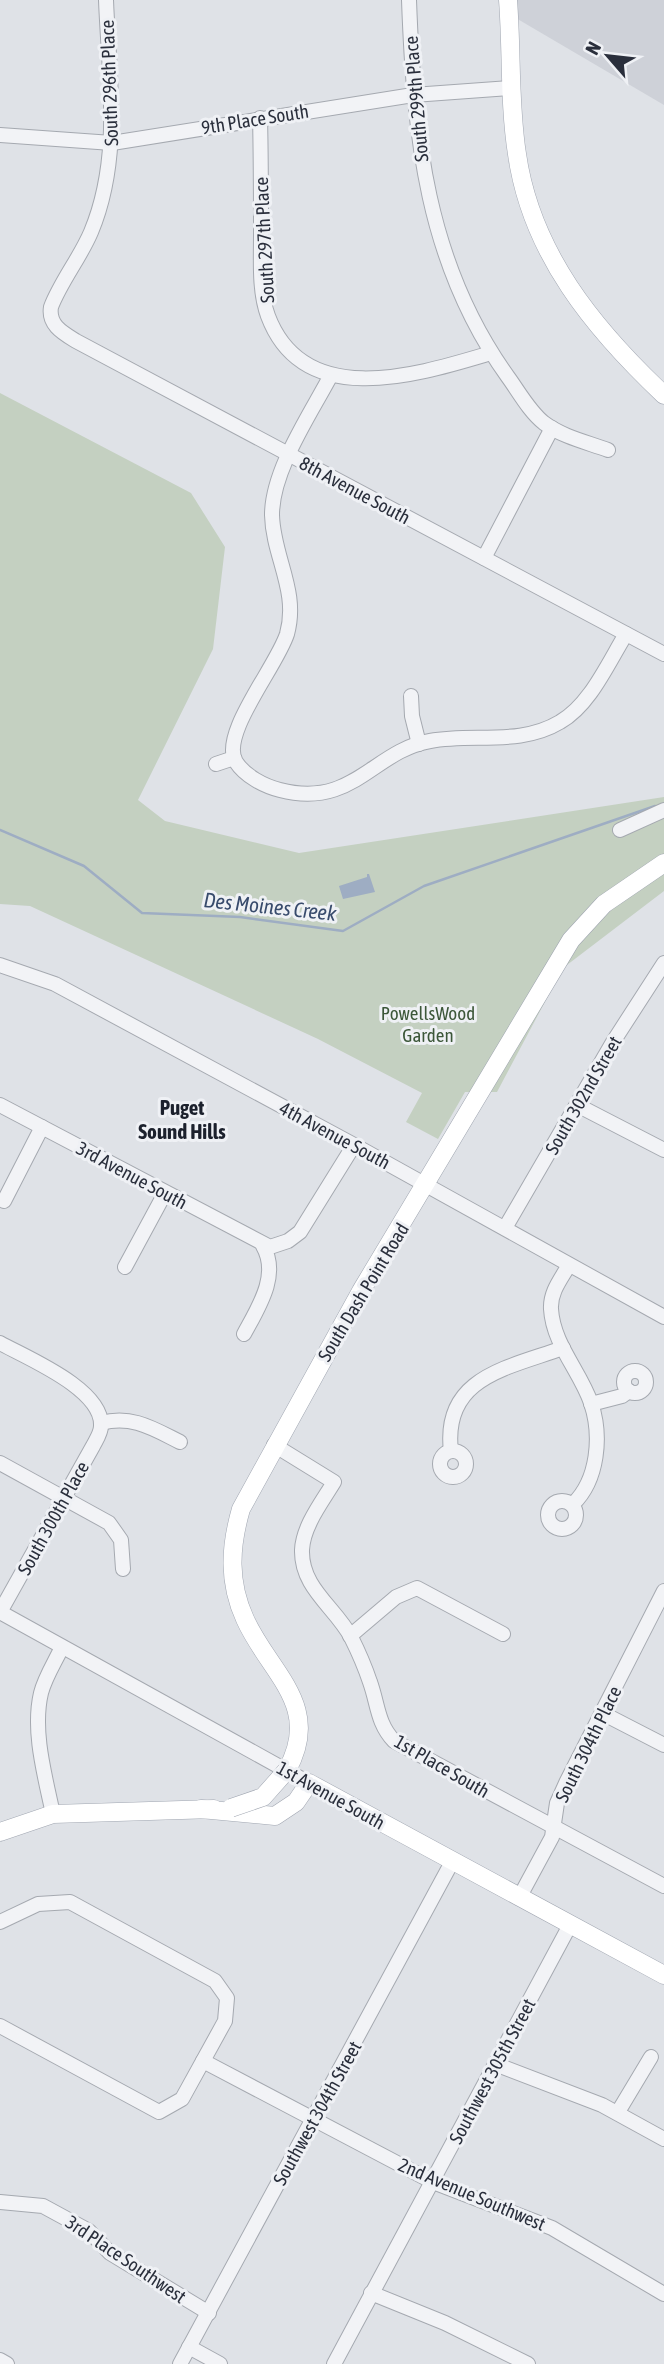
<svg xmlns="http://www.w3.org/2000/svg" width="664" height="2364" viewBox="0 0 664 2364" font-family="'Asap Condensed',sans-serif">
  <rect width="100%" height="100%" fill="#dfe2e7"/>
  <path fill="#ced1d8" d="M508 0H664V105L509 14Z"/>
  <path fill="#c4d0c1" d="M0 393 191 493 225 547 213 649 138 800 165 821 299 853 664 797V891L563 968 497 1092H465L438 1139 406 1122 422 1093 318 1039 30 906 0 904Z"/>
  <path fill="#9eadc3" d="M367 874H369L375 892 343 899 339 886 367 877Z"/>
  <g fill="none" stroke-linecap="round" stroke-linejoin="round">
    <path stroke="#9eadc3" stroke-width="2.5" d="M0 830 84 866 142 913 240 917 343 931 424 886 655 806"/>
    <g stroke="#a5a9b0" stroke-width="16">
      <g id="minor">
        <path d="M106 0C109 78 122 158 91 232 80 258 61 281 51 307 48 325 63 333 76 341L664 654"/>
        <path d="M409 0C414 135 426 263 508 377 519 392 529 411 544 423 563 437 586 442 608 450"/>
        <path d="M260 118C261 157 261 196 261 236 261 261 259 292 268 316 304 412 420 374 491 353"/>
        <path d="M0 135 112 143 413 95 510 88"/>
        <path d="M331 375C310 415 272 470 272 515 273 557 299 591 287 634 277 666 219 735 236 762 245 776 264 786 280 790 353 809 373 751 430 741 474 733 520 746 560 722 590 705 608 663 626 634"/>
        <path d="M484 558 552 428"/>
        <path d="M411 696 412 716 419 744"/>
        <path d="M216 764 234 758"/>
        <path d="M620 830 664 810"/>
        <path d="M0 965 55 984 354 1145 664 1317"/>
        <path d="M0 1105 270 1247 288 1241 300 1232 354 1145"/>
        <path d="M577 1105 664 1150"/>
        <path d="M4 1201 42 1127"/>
        <path d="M505 1228 613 1042 664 963"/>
        <path d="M569 1265C561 1279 550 1292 551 1309 553 1344 580 1371 591 1403 602 1436 598 1480 573 1504"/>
        <path d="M125 1267 165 1193"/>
        <path d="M244 1334C258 1308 280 1275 263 1246"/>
        <path d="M0 1343C27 1358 103 1389 101 1426 101 1433 96 1440 93 1446L0 1612"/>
        <circle cx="635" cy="1382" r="11"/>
        <path d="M591 1404 622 1396 629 1391"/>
        <path d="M101 1423C132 1415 152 1428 180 1442"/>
        <path d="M274 1445 334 1482C322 1502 303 1526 302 1550 301 1588 335 1607 351 1637 358 1651 365 1667 370 1682 378 1704 377 1723 394 1741L664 1886"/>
        <path d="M451 1451C442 1377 508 1368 563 1348"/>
        <circle cx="453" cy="1464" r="13"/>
        <path d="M0 1463 109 1523 121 1540 123 1569"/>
        <circle cx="562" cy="1515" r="14"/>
        <path d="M0 1612 309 1783"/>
        <path d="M350 1636 396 1597 417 1588 503 1634"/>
        <path d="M602 1713 664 1745"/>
        <path d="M53 1814C45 1776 32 1731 41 1693 45 1677 55 1662 62 1647"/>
        <path d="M519 1898 552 1837 557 1803 566 1783 664 1591"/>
        <path d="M0 1922 38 1904 70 1902 215 1981 227 1998 225 2021 182 2099 159 2112 0 2026"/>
        <path d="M203 2061 433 2182 552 2228 664 2294"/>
        <path d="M495 2064 602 2105 664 2139"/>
        <path d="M618 2112 651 2057"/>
        <path d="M0 2202 43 2206 89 2231 110 2253 209 2313"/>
        <path d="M371 2293 445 2323 528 2364"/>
        <path d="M189 2347 220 2364"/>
        <path d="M0 2360 7 2364"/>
        <path d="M180 2364 452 1862"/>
        <path d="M334 2364 570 1925"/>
      </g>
    </g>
    <g stroke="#a0a6b1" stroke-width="19">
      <g id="major">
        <path d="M508 0C512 52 509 103 517 154 531 253 594 329 664 395"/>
        <path d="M287 1770C323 1705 269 1673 245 1619 228 1582 230 1547 241 1509L361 1291 571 940 604 904 664 863"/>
        <path d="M201 1809 275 1816 296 1802 309 1783 664 1975"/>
        <path d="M0 1832 53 1814 214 1809"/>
      </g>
    </g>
    <use href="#minor" stroke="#f2f3f6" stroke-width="14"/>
    <use href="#major" stroke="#fff" stroke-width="18"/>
    <g stroke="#a0a6b1" stroke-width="19" stroke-linecap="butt">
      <path id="major-bridge" d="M231 1808 263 1797 287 1770"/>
    </g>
    <use href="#major-bridge" stroke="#fff" stroke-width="18"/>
  </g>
  <g text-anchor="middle" stroke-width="6" stroke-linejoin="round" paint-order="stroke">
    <g font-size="19" fill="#2a2f3c" stroke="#eff1f5">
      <text transform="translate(109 83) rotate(-92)" y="7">South 296th Place</text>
      <text transform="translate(416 99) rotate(-95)" y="7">South 299th Place</text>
      <text transform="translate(255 119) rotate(-9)" y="7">9th Place South</text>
      <text transform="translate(264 240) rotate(-93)" y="7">South 297th Place</text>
      <text transform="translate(355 490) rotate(28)" y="7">8th Avenue South</text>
      <text transform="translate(583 1095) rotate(-60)" y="7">South 302nd Street</text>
      <text transform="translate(335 1135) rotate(28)" y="7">4th Avenue South</text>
      <text transform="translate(132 1175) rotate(28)" y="7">3rd Avenue South</text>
      <text transform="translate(363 1292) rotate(-59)" y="7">South Dash Point Road</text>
      <text transform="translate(53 1518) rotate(-61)" y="7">South 300th Place</text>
      <text transform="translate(588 1744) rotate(-64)" y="7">South 304th Place</text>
      <text transform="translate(442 1766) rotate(30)" y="7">1st Place South</text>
      <text transform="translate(331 1795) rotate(29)" y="7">1st Avenue South</text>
      <text transform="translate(492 2071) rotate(-62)" y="7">Southwest 305th Street</text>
      <text transform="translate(317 2113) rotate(-61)" y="7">Southwest 304th Street</text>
      <text transform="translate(472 2194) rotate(23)" y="7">2nd Avenue Southwest</text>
      <text transform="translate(126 2259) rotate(34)" y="7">3rd Place Southwest</text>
    </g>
    <g font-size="19" fill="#3c5739" stroke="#eff1f5">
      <text x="428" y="1020">PowellsWood<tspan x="428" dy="22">Garden</tspan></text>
    </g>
    <g font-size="21" font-style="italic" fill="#384b6c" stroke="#eff1f5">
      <text transform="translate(270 907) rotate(6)" y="7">Des Moines Creek</text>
    </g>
    <g font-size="21" font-weight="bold" fill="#1c212d" stroke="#eff1f5">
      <text x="182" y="1115">Puget<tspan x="182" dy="24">Sound Hills</tspan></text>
    </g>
  </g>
  <g transform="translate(608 56) rotate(298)" stroke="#eff1f5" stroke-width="5" paint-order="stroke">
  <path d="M0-5L12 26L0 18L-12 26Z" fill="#2a2f3c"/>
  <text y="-10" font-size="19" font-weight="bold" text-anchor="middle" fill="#2a2f3c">N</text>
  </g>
</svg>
